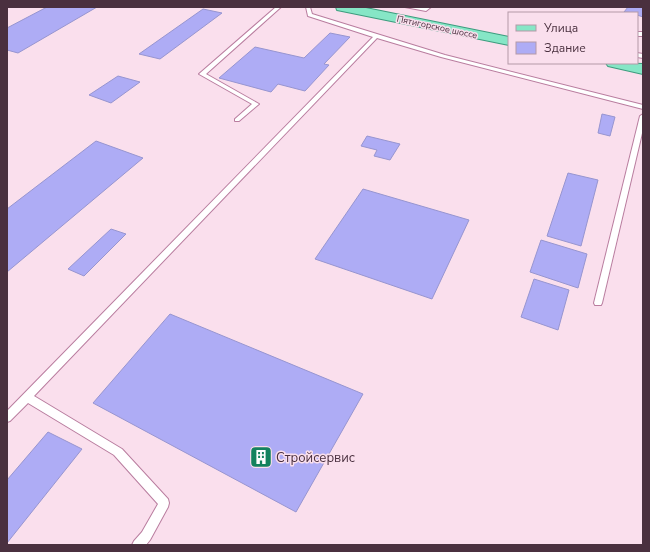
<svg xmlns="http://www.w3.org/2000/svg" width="650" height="552" viewBox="0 0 650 552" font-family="'Nunito Sans',sans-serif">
  <rect width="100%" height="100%" fill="#fadfed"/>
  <g fill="#aeacf5" stroke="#9795d0">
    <path d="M47 7H97L18 53 7 50V28Z"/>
    <path d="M628 7H643V17L637 15V13L624 12Z"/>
    <path d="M203 9 222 13 160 59 139 54Z"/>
    <path d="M330 33 350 37 324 64 329 65 305 91 278 84 271 92 219 78 255 47 304 58Z"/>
    <path d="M118 76 140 82 111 103 89 95Z"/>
    <path d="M602 114 615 117 610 136 598 133Z"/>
    <path d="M367 136 400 144 390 160 374 156 377 150 361 146Z"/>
    <path d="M96 141 143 158 7 272V209Z"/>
    <path d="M568 173 598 180 581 246 547 236Z"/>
    <path d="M363 189 469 220 432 299 315 259Z"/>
    <path d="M111 229 126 234 84 276 68 269Z"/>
    <path d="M541 240 587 254 578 288 530 272Z"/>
    <path d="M534 279 569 290 558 330 521 317Z"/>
    <path d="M170 314 363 394 296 512 93 403Z"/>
    <path d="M48 432 82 449 7 543V480Z"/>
  </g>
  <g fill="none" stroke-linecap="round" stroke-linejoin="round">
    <g stroke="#b97d9f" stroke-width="2">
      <g id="service">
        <path d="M276 7H281L206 74 259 104 239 121H235V119L252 104 199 74Z"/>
        <path d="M306 7H310L312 14 445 55 643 105V109L441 57 377 38 34 396 122 449 168 499 169 503 168 507 150 540 146 545H132L134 541 142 532 158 504 114 455 28 403 10 421 7 422V411L373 37 308 16Z"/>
        <path d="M405 7 425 8 426 7H431L426 11Z"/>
        <rect x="637" y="32" width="6" height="4"/>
        <path d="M637 53 643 54V58L637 57Z"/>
        <path d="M643 114V129L602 303 601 305H595L594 303 640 116Z"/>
      </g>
    </g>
    <g stroke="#3d9c7e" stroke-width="2">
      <g id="primary">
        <path d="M336 7H361L509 37V45L342 11 337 10Z"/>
        <path d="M606 63 643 64V74L608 66Z"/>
      </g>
    </g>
    <use href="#service" fill="#fff" fill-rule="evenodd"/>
    <use href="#primary" fill="#86e6c6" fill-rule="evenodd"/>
  </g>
  <defs>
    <g id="building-square" transform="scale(1.15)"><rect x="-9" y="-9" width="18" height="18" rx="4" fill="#14825e" stroke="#fadfed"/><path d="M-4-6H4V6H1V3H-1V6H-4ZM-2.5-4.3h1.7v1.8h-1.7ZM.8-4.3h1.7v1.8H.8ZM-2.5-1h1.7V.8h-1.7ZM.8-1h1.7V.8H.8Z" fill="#fff"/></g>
  </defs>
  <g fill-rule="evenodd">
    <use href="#building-square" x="261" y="457"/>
  </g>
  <g text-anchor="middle" stroke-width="3" stroke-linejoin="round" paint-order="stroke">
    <g font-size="9" fill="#4a303f" stroke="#fadfed">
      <text transform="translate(437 27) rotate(12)" y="3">Пятигорское шоссе</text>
    </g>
    <g font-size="13" fill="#4a303f" stroke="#fadfed" text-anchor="start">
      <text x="276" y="462">Стройсервис</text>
    </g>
  </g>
  <rect width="650" height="552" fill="none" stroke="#4a303f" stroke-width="16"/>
  <rect x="508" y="12" width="130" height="52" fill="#fadfed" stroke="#b499a7"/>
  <rect x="516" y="25" width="20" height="6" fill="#86e6c6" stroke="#b499a7"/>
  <text x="544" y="32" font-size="12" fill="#4a303f">Улица</text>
  <rect x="516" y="42" width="20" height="12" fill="#aeacf5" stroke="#b499a7"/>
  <text x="544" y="52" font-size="12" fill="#4a303f">Здание</text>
</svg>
